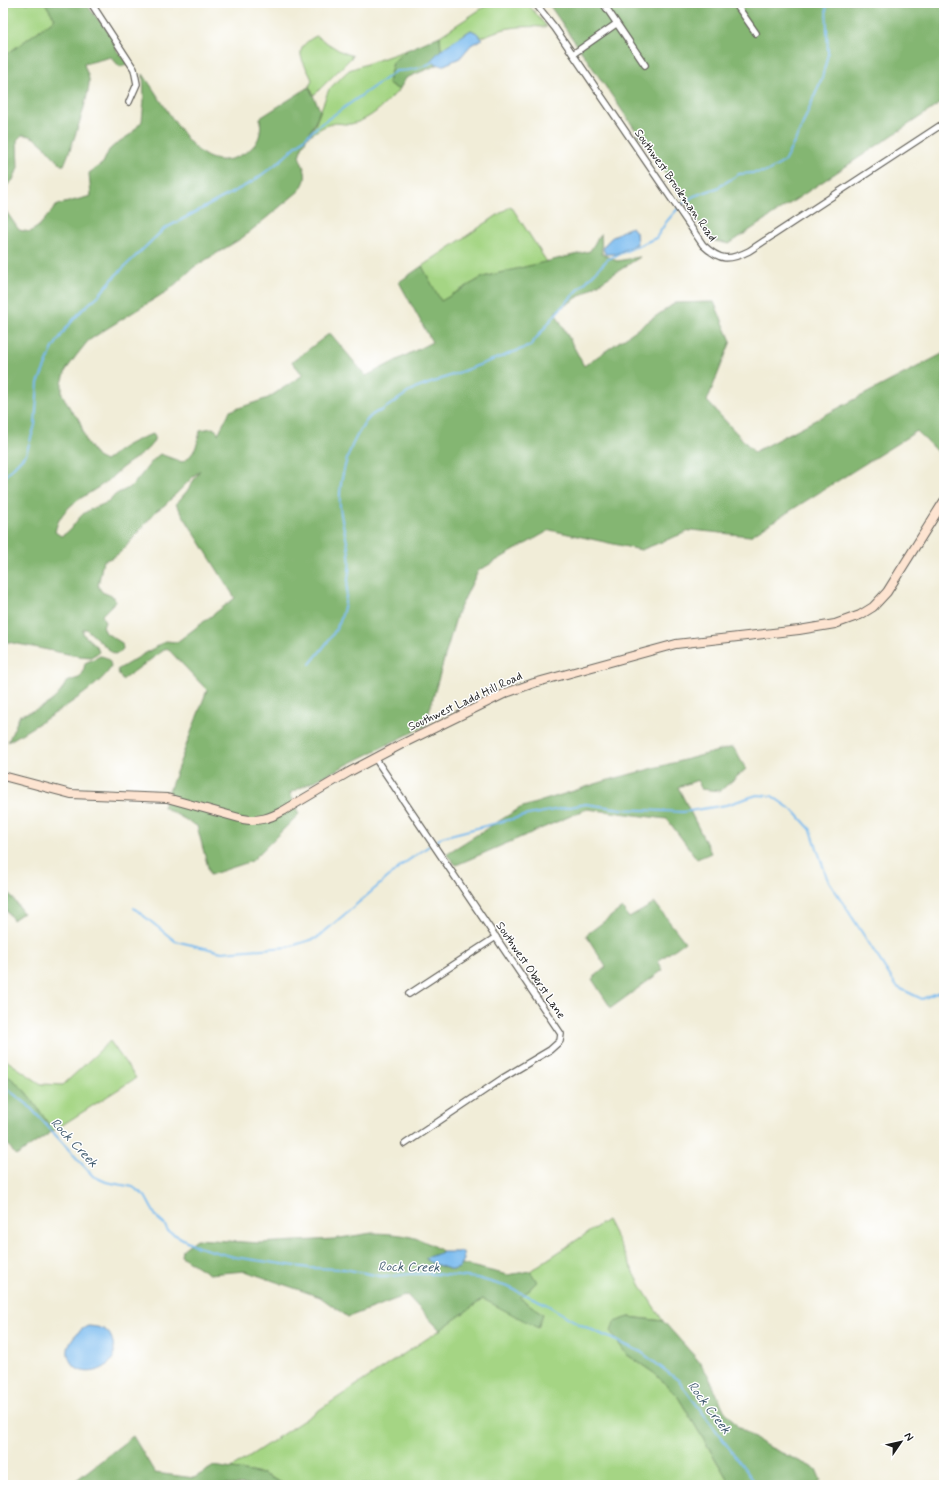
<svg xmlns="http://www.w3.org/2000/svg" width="947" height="1488" viewBox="0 0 947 1488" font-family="Mynerve,sans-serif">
  <rect width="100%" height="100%" fill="#fff"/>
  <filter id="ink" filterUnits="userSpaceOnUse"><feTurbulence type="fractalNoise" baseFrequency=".025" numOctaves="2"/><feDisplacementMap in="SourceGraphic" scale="8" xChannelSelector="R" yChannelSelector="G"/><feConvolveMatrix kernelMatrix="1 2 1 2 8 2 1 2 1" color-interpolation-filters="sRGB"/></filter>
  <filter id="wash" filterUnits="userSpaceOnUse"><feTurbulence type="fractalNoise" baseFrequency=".012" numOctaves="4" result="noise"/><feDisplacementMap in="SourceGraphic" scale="16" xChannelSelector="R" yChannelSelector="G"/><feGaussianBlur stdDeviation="0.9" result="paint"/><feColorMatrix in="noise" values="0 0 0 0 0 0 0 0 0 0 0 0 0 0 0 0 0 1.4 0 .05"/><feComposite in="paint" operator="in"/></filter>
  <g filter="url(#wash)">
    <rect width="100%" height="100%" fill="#f1edd8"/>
    <g fill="#a5d584" stroke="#607850">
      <path d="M3 3H45L55 19 3 57Z"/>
      <path d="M490 3H527L547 27C521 26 504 26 481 38L477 33 471 30 441 50 440 36Z"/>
      <path d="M316 36 340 51 353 56 314 95 309 87 312 80C305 62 289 50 316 36Z"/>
      <path d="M407 50 393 62 388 83 399 90C386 103 371 120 351 124 345 125 338 122 332 124 323 126 315 132 307 137L315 125 329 89 349 70Z"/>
      <path d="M511 206 547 262 483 277 440 302 422 266Z"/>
      <path d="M110 1041 136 1078 53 1131C38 1109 26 1086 3 1073V1058L41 1084 63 1085Z"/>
      <path d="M607 1220 642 1288 663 1321 629 1317 626 1354 654 1373 678 1397 731 1485H286L263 1474 230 1469 440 1330 483 1299 543 1314 520 1298 537 1282 530 1271Z"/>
    </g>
    <g fill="#84b672" stroke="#506947">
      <path d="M45 3H86C95 19 114 32 117 51L127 61V64L120 67 111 57 84 64C85 69 88 74 89 79 91 93 71 149 64 165H61C50 154 38 134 22 135L17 140 18 168 13 180 3 189V57L55 19Z"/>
      <path d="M548 3H944V101L729 244 715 241 703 228Z"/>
      <path d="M440 36 442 63 406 78 399 90 388 83 393 62 407 50Z"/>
      <path d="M143 74C152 87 161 101 170 115 188 141 207 174 243 154 259 145 262 134 260 118L309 87 320 110C315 127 304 139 299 156 305 172 310 176 299 191L242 238 194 267 169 290 103 331 88 341 76 356 66 370 62 383V394L72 412 79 419 86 441 97 457 105 461C110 458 113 454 118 451 127 444 143 437 153 434L155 437C152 449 137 457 127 464 119 469 113 477 106 482 86 497 60 505 55 532L61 536C71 532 75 521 83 514 91 508 100 506 108 502 111 501 112 497 115 495 120 491 128 490 133 484 143 475 149 462 160 454L182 462C195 455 198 444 200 430L213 428 218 432V434L230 411 268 398 303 375 292 362 330 333 366 376 432 342 399 282 422 266 441 301 483 277 590 251 601 233 602 254 617 261 640 257 555 312 584 366 675 303 714 302 731 341 707 401 754 452 944 353V459L917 431 750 536 692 530 641 550 550 530 478 571 457 614 425 726 290 793 299 814 252 861 210 875 197 826 163 807 207 690 167 648 122 680 117 670 166 641 177 642 235 598 176 504 187 491 200 470 165 505 156 511 123 550 114 557 103 561 98 586 102 592 114 597 115 602 102 615 105 622 103 627 106 633 122 643 123 649 119 653 114 654 86 629H83V634L97 647 99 652 91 657 78 656 3 641V248L5 247 3 244V207L19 230 30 232 39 226 57 205 91 196 89 173 103 163 109 150 117 143 131 134 142 121 144 100Z"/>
      <path d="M100 656C107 657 110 659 111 667 100 689 32 727 8 742L20 715C33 711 46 707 56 697 69 684 59 683 79 678L83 673 85 663Z"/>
      <path d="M733 747 746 769 720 791 701 789 698 780 678 787 711 853 697 859 667 819 587 809 456 865 446 854 520 808 605 781Z"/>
      <path d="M3 884 23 913 13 920 3 905Z"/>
      <path d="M655 903 685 942 658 961 663 970 611 1008 592 979 606 967 586 935 622 908 629 918Z"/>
      <path d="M3 1073C26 1086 38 1109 53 1131L16 1156 3 1137Z"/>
      <path d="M372 1233C401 1234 418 1235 443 1252L426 1258 429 1262 452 1270 459 1268 462 1264 508 1275 530 1271 537 1282 520 1298 543 1314 538 1328 483 1299 440 1330 407 1295 348 1317 320 1297 245 1271 209 1274 181 1256 182 1250 196 1239 259 1243 334 1239Z"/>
      <path d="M629 1317 663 1321 697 1359 708 1375 724 1410 737 1426 763 1444 816 1469 821 1481 816 1485H731L678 1397 654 1373 626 1354 611 1332 614 1322Z"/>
      <path d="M133 1436 155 1473 194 1478 214 1466 263 1474 286 1485H70Z"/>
    </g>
    <g fill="#7abbef" stroke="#4b6c86">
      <path d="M471 30 477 33 482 39 471 45 460 58 442 66 430 61 443 48Z"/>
      <path d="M632 227 636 232 637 244 616 254H605L603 248C609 237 621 231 632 227Z"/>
      <path d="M443 1252H463L464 1260 459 1268 452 1270 429 1262 425 1258Z"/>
      <path d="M88 1326C102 1327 110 1329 113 1343 114 1347 115 1355 113 1358 106 1372 82 1377 73 1365 60 1350 74 1332 88 1326Z"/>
    </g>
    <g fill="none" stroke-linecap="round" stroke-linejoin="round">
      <g stroke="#7abbef" stroke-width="2">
        <path d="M3 478 26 454 35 425 38 383 53 348 67 327 83 309 99 295 116 275 164 229 252 182 279 162 318 126 396 71C410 71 422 69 434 61"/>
        <path d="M310 664C319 652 332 639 338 625 346 609 347 587 349 571 352 549 342 529 340 507 338 483 348 448 361 429 365 422 372 412 381 411L412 390 530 346 559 310 608 259 656 238 667 221 682 204 694 196 717 188 739 174 766 172 784 162 799 133 822 78 828 54 826 3"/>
        <path d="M437 841 442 837 528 815 586 804 622 809 683 812 726 805 757 795 772 796 795 812 811 830 827 878 897 987 922 999 944 990"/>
        <path d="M134 908 175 941 222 952 288 947 317 938 406 862 429 846"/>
        <path d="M3 1086 27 1104 93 1176 106 1182 133 1187 145 1196 157 1218 164 1224 168 1231 198 1247 234 1257 309 1268 344 1269 385 1277 409 1274H435L477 1278 508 1287 544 1303 579 1324 641 1352 678 1380 757 1485"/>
      </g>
    </g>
  </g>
  <g filter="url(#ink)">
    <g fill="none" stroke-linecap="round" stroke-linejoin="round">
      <g stroke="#67655e" stroke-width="8">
        <g id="street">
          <path d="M91 3 134 69 137 84 129 102"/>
          <path d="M535 3 555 28 703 245C720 261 729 261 749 251L944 123"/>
          <path d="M603 3 645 65"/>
          <path d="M735 3 756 33"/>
          <path d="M573 54 616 24"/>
          <path d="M375 758 561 1034 560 1041 550 1050 503 1078 405 1144"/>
          <path d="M409 994 496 937"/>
        </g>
      </g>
      <g stroke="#67655e" stroke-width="10">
        <path id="secondary" d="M3 776 71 794 167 798 243 819C258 822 270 818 283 811L349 772 402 744 506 693 534 683 676 644 799 630 835 624 860 615 873 607 887 592 944 501"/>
      </g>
      <use href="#street" stroke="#fff" stroke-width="5.5"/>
      <use href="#secondary" stroke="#fde4d1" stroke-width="8"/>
    </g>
  </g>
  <g text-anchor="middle" stroke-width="3" stroke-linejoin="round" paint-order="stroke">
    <g font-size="12" fill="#1c1c1c" stroke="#fff">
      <text transform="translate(676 185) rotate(55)" y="4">Southwest Brookman Road</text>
      <text transform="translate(465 701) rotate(-25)" y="4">Southwest Ladd Hill Road</text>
      <text transform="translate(531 970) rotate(56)" y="4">Southwest Oberst Lane</text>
    </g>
    <g font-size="13" font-style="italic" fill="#425c70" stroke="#fff">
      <text transform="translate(75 1142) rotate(47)" y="5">Rock Creek</text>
      <text transform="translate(409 1266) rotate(1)" y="5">Rock Creek</text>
      <text transform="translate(710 1407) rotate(53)" y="5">Rock Creek</text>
    </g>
  </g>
  <rect width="947" height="1488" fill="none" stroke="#fff" stroke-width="16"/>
  <g transform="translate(901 1442) rotate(56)" stroke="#ffffff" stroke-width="3" paint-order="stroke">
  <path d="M0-3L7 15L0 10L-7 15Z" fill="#1c1c1c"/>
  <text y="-6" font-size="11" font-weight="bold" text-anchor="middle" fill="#1c1c1c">N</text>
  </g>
</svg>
